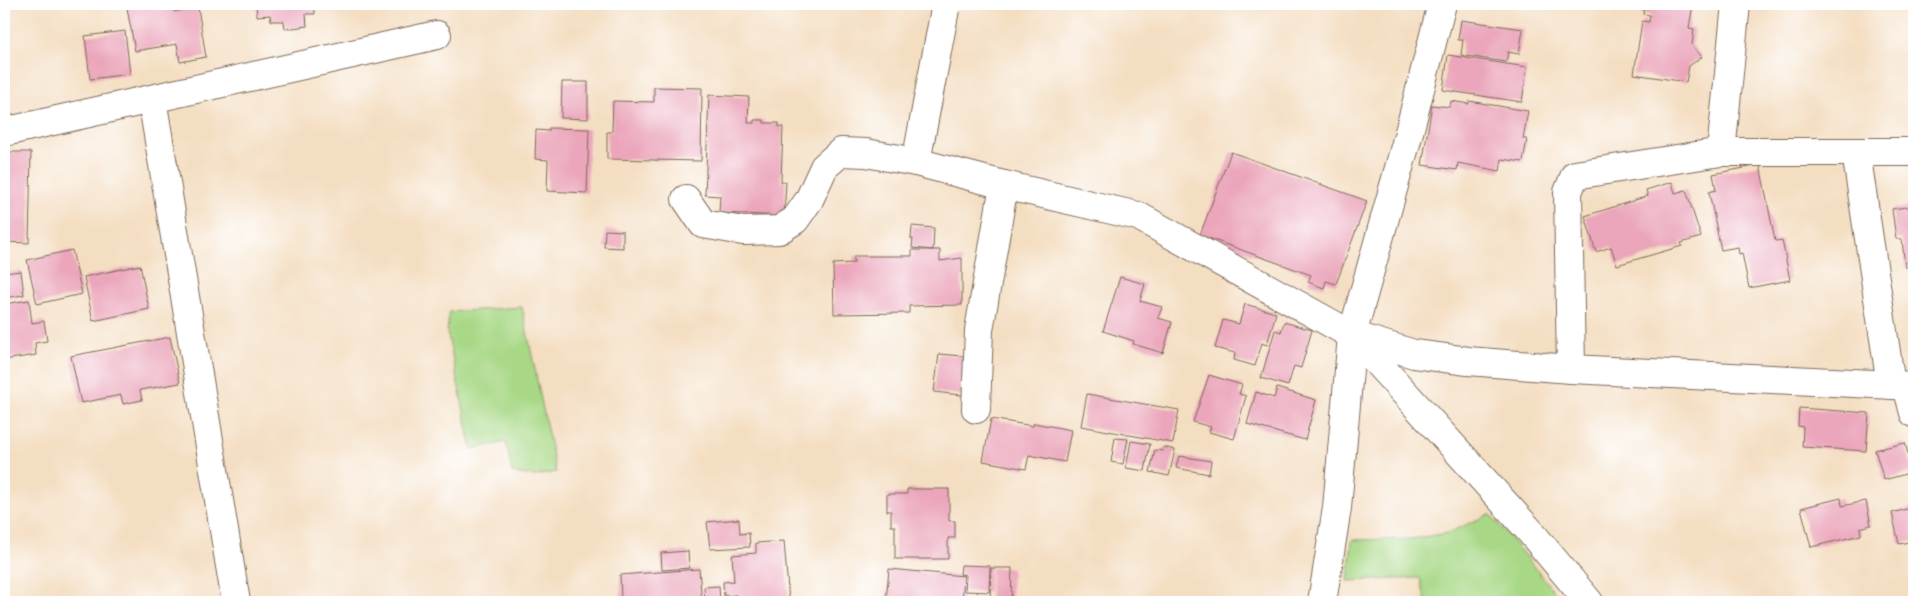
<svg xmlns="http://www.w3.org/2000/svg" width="1918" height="606" viewBox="0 0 1918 606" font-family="Sriracha,sans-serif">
  <rect width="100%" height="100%" fill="#fff"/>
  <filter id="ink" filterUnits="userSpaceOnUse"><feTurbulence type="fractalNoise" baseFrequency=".02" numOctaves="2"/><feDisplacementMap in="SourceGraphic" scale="10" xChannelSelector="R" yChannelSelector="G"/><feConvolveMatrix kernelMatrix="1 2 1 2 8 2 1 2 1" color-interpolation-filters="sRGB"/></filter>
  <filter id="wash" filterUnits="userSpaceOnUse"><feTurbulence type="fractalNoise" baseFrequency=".0096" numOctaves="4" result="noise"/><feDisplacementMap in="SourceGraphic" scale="20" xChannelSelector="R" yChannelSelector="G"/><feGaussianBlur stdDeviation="1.12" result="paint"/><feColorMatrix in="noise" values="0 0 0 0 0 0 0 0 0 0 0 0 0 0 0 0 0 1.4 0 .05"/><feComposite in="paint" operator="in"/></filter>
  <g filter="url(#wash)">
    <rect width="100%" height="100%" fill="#f4dec2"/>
    <g fill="#a8d886" stroke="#728152">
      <path d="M522 307 556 472 535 476 512 473 506 442 472 449 447 331 449 312Z"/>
      <path d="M1490 514 1563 602H1426L1420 578 1348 581 1352 540 1411 539 1448 533Z"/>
    </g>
    <g id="blocks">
      <g fill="#eba6bb">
        <path d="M152 4H172L174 12 198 8 206 57 180 62 177 44 135 51 127 8Z"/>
        <path d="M256 4H314L315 14H306L307 26 285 29 284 21H271L270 15 257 16Z"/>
        <path d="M1644 4H1693L1689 28 1694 29 1692 45 1702 57 1689 66 1686 82 1634 74 1642 21 1649 22 1650 15 1643 14Z"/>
        <path d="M1461 20 1523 29 1519 54 1508 52 1506 62 1461 55 1463 40H1458Z"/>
        <path d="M125 31 130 74 90 79 85 36Z"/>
        <path d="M1448 55 1527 67 1522 102 1443 90Z"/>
        <path d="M562 82H588V119L561 118Z"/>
        <path d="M654 87 702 88 701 161 607 159V132H612L613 101 654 102Z"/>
        <path d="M709 95 749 97 748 123H754V120H764V123H779V127H783L781 182H786L784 216 719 213 720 196 705 195Z"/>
        <path d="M1451 101 1469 104V101L1528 111 1523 139H1527L1523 162 1502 159 1500 171 1458 163 1457 170 1422 165 1432 105 1450 107Z"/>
        <path d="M549 128 589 129 587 193 547 191 548 160 535 159 536 130 549 131Z"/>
        <path d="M4 152H31L29 243 4 242Z"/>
        <path d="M1231 152 1367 201 1336 284 1326 281 1324 288 1308 282 1311 275 1200 235Z"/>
        <path d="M1760 165 1775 241 1782 240 1790 280 1749 288 1742 253 1739 254 1738 247 1721 250 1709 192 1716 190 1713 174Z"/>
        <path d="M1672 182 1675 193 1686 190 1701 237 1681 243 1682 246 1617 265 1611 247 1596 252 1585 216 1648 196 1646 190Z"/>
        <path d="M1914 206V266L1905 267 1902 239H1896L1892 209Z"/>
        <path d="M912 226 934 228 933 250 912 248 913 239H911Z"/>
        <path d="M605 230 623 231V248L604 247Z"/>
        <path d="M72 250 82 294 37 304 27 260Z"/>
        <path d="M912 250H940V261L962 258V305L909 306V313L834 314 833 264 854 263V256H912Z"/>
        <path d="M140 265 149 309 93 321 84 277Z"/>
        <path d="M21 271 24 295 4 298V273Z"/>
        <path d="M1120 277 1145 284 1140 301 1162 307 1158 318 1172 322 1163 353 1133 344 1134 341 1103 331Z"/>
        <path d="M29 300 32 323 44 321 47 341 35 343 36 355 4 360V304Z"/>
        <path d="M1245 304 1276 313 1267 345 1262 343 1255 366 1234 360 1235 353 1215 348 1223 320 1239 324Z"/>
        <path d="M1284 322 1312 330 1301 368 1294 366 1288 386 1261 378 1275 330 1281 332Z"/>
        <path d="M170 337 180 383 140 390 142 400 123 404 121 395 81 403 71 356Z"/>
        <path d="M939 354 974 357 970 396 934 392Z"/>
        <path d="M1209 375 1242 385 1239 394 1246 396 1234 439 1209 432 1211 427 1193 422Z"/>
        <path d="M1277 388 1316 400 1305 440 1247 424 1256 392 1274 398Z"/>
        <path d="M1087 394 1179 410 1173 443 1081 426Z"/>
        <path d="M1799 408 1869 413 1866 451 1802 447 1803 427 1798 426Z"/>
        <path d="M991 419 1033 426 1034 423 1071 430 1065 462 1029 455 1026 469 983 461Z"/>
        <path d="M1115 438 1128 439 1123 464 1111 462Z"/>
        <path d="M1131 441 1150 444 1145 471 1126 468Z"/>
        <path d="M1905 443 1913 472 1884 480 1875 450Z"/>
        <path d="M1164 447 1175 450 1169 476 1150 472 1155 450 1163 451Z"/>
        <path d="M1179 456 1211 461 1209 474 1176 468Z"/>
        <path d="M907 489H949V521H955V538H948V559H895V526H891V511H887V494H907Z"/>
        <path d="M1841 498 1842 506 1866 501 1871 525 1860 528 1861 535 1811 547 1801 508Z"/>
        <path d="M1914 507V541L1899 544 1892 513Z"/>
        <path d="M739 519 740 534 749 533 750 547 710 549 707 522Z"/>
        <path d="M784 541 789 602H736V595L724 596 723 582 734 581 732 555 756 553V543Z"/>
        <path d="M688 551 689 568 662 570 661 553Z"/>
        <path d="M961 565 990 566 989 592 965 591 966 575 960 574Z"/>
        <path d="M991 568H1012L1011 602H990Z"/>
        <path d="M699 569 702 602H627V598H621L620 575Z"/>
        <path d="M889 569 964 576 962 602H886Z"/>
        <path d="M719 586 720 602H705L704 587Z"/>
      </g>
    </g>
  </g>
  <g filter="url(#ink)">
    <use href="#blocks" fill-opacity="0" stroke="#7c6957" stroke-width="1"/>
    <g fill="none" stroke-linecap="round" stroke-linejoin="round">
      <g stroke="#7c6957" stroke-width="30">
        <g id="minor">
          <path d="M946 4 916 162 1004 185 1138 216 1352 335 1414 354 1468 361 1571 369 1914 386"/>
          <path d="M152 99 236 602"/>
          <path d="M4 132 437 35"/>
          <path d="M1721 152 1736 4"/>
          <path d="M1856 152 1891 385"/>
          <path d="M686 199 703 224 743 231 779 230 795 220 809 200 824 167 841 152 866 153 916 162"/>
          <path d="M1353 336 1529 530 1589 602"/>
          <path d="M1571 369 1568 192 1575 175 1721 152H1914"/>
          <path d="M1907 386 1914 413"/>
          <path d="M976 409 979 330 1004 185"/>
          <path d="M1322 602 1337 508 1352 335 1408 136 1442 4"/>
        </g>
      </g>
      <use href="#minor" stroke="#fff" stroke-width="28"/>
    </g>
  </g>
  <rect width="1918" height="606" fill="none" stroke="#fff" stroke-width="20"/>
</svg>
